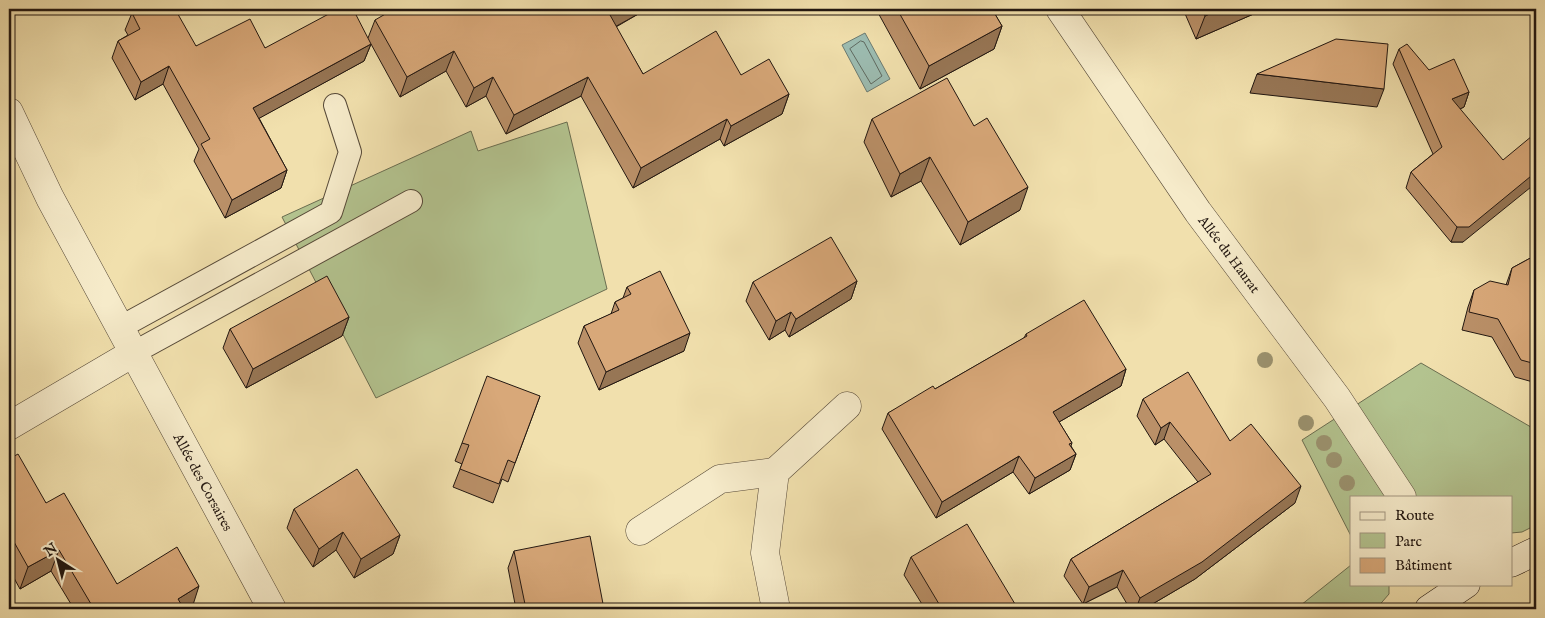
<svg xmlns="http://www.w3.org/2000/svg" width="1545" height="618" viewBox="0 0 1545 618" font-family="'IM FELL English',serif">
  <rect width="100%" height="100%" fill="#f1e0ad"/>
  <filter id="stains"><feTurbulence type="fractalNoise" baseFrequency=".004" numOctaves="4"/><feColorMatrix values="0 0 0 0 .2 0 0 0 0 .09 0 0 0 0 .02 0 0 0 .5 -.17"/></filter>
  <radialGradient id="worn" r=".72"><stop offset=".6" stop-color="#630" stop-opacity="0"/><stop offset="1" stop-color="#630" stop-opacity=".3"/></radialGradient>
  <g fill="#b3c38f" stroke="#6a6d50">
    <path d="M567 122 607 289 376 398 282 217 471 131 478 151Z"/>
    <path d="M1421 363 1536 430V525L1522 532 1511 533V497H1351V536L1302 440Z"/>
    <path d="M1351 565V584H1389V594L1376 609H1296Z"/>
  </g>
  <path fill="#9cbcb1" stroke="#6b7a71" d="M865 33 890 79 867 92 842 45Z"/>
  <g fill="none" stroke-linecap="round" stroke-linejoin="round">
    <path stroke="#5f6a61" stroke-width="1" d="M861 41 864 42 882 76 871 84 850 49Z"/>
    <g stroke="#564938" stroke-width="24">
      <g id="lane">
        <path d="M121 327 331 212 350 152 335 105"/>
        <path d="M135 352 411 201"/>
      </g>
    </g>
    <g stroke="#564938" stroke-width="29">
      <g id="street">
        <path id="s1" d="M1060 9 1198 212 1337 398 1402 497"/>
        <path id="s2" d="M9 112 50 198 272 609"/>
        <path d="M9 426 135 352"/>
        <path d="M640 531 720 479 775 472"/>
        <path d="M776 609 765 553 775 472 847 406"/>
      </g>
    </g>
    <g stroke="#221711" stroke-width="29">
      <g id="secondary">
        <path d="M1511 563 1536 551"/>
        <path d="M1429 609 1466 584"/>
      </g>
    </g>
    <use href="#lane" stroke="#f6ebca" stroke-width="22"/>
    <use href="#street" stroke="#f6ebca" stroke-width="28"/>
    <use href="#secondary" stroke="#f6ebca" stroke-width="28"/>
  </g>
  <g fill="#9b926f">
    <circle cx="1265" cy="360" r="8"/>
    <circle cx="1306" cy="423" r="8"/>
    <circle cx="1324" cy="443" r="8"/>
    <circle cx="1334" cy="460" r="8"/>
    <circle cx="1347" cy="483" r="8"/>
  </g>
  <g fill="#ba9068" stroke="#221711">
    <path d="M876 9H992L1002 26 994 49 920 89Z"/>
    <path d="M1183 9H1265L1196 39Z"/>
    <path d="M132 13 196 46 265 48 368 38 375 20 640 13 616 27 643 74 741 75 789 94 782 114 724 146 720 139 633 188 581 96 506 134 486 96 466 107 446 71 400 97 371 44 364 61 259 118 287 170 281 188 225 218 194 161 199 149 163 84 135 100 112 58 118 41 128 35 125 30Z"/>
    <path d="M1399 49 1429 70 1469 92 1464 107 1460 109 1463 242H1451L1406 188 1411 172 1433 154 1393 64Z"/>
    <path d="M872 119 1020 210 960 245 921 181 891 197 864 142Z"/>
    <path d="M1536 255V381L1533 382 1515 377 1492 337 1462 330 1468 307 1474 290 1506 285 1512 268Z"/>
    <path d="M857 281 851 299 789 337 785 330 769 340 746 301 753 282Z"/>
    <path d="M627 287 684 351 599 390 578 343 584 326 611 314 615 302 623 298Z"/>
    <path d="M349 317 342 336 246 388 223 348 230 329Z"/>
    <path d="M1026 334 1126 369 1121 386 1059 422 1072 443 1071 446 1076 454 1070 470 1029 494 1013 472 936 518 882 429 888 413 935 389 1024 338Z"/>
    <path d="M540 396 508 482 502 479 493 503 453 487 462 464 455 461 462 443Z"/>
    <path d="M1143 399 1230 441 1295 503 1195 579 1144 609H1130L1117 587 1083 604 1064 576 1071 559 1198 482 1164 439 1155 445 1137 416Z"/>
    <path d="M9 459 46 503 117 584 192 608 189 609H74L51 571 20 589 9 569Z"/>
    <path d="M294 509 400 535 393 554 354 578 336 550 313 567 287 528Z"/>
    <path d="M514 551 604 609H516L508 568Z"/>
    <path d="M911 557 1018 609H925L904 575Z"/>
  </g>
  <g fill="#977655" stroke="#221711">
    <path d="M620 9H642L640 13 602 34 610 15Z"/>
    <path d="M1220 9H1265L1196 39 1205 16Z"/>
    <path d="M1002 26 994 49 920 89 929 66Z"/>
    <path d="M371 44 364 61 247 125 253 108Z"/>
    <path d="M454 51 446 71 400 97 407 77Z"/>
    <path d="M169 66 163 84 135 100 141 82Z"/>
    <path d="M1257 74 1384 89 1377 107 1250 93Z"/>
    <path d="M493 77 486 96 466 107 474 88Z"/>
    <path d="M588 77 581 96 506 134 514 115Z"/>
    <path d="M1469 92 1464 107 1447 115 1452 99Z"/>
    <path d="M789 94 782 114 724 146 731 126Z"/>
    <path d="M727 119 720 139 633 188 641 168Z"/>
    <path d="M930 157 921 181 891 197 900 174Z"/>
    <path d="M287 170 281 188 225 218 232 200Z"/>
    <path d="M1536 172V183L1463 242H1451L1457 227Z"/>
    <path d="M1028 187 1020 210 960 245 968 222Z"/>
    <path d="M857 281 851 299 789 337 796 319Z"/>
    <path d="M791 312 785 330 769 340 776 321Z"/>
    <path d="M349 317 342 336 246 388 253 369Z"/>
    <path d="M690 333 684 351 599 390 606 372Z"/>
    <path d="M1126 369 1121 386 1047 429 1053 412Z"/>
    <path d="M1536 374V381L1533 382Z"/>
    <path d="M1170 422 1164 439 1155 445 1161 428Z"/>
    <path d="M1076 454 1070 470 1029 494 1035 478Z"/>
    <path d="M1019 456 1013 472 936 518 942 502Z"/>
    <path d="M1301 486 1295 503 1195 579 1144 609H1136L1140 598Z"/>
    <path d="M343 532 336 550 313 567 319 549Z"/>
    <path d="M400 535 393 554 354 578 361 559Z"/>
    <path d="M59 550 51 571 20 589 28 567Z"/>
    <path d="M1123 570 1117 587 1083 604 1089 587Z"/>
    <path d="M199 586 192 608 189 609H174L178 599Z"/>
  </g>
  <g fill="#d8a879" stroke="#221711">
    <path d="M139 9H175L196 46 250 19 265 48 338 9H353L371 44 253 108 287 170 232 200 201 144 210 139 169 66 141 82 118 41 140 29 132 13Z"/>
    <path d="M394 9H620L610 15 643 74 716 31 741 75 769 59 789 94 731 126 727 119 641 168 588 77 514 115 493 77 474 88 454 51 407 77 375 20Z"/>
    <path d="M897 9H992L1002 26 929 66Z"/>
    <path d="M1202 9H1220L1205 16Z"/>
    <path d="M1336 39 1388 44 1384 89 1257 74Z"/>
    <path d="M1407 44 1429 70 1454 59 1469 92 1452 99 1503 160 1532 136 1536 141V172L1469 227H1457L1411 172 1442 147 1399 49Z"/>
    <path d="M947 78 974 126 987 118 1028 187 968 222 930 157 900 174 872 119Z"/>
    <path d="M831 237 857 281 796 319 791 312 776 321 753 282Z"/>
    <path d="M1536 255V364L1521 360 1498 319 1469 312 1474 290 1490 281 1508 285 1512 268Z"/>
    <path d="M660 271 690 333 606 372 584 326 619 310 615 302 631 294 627 287Z"/>
    <path d="M327 276 349 317 253 369 230 329Z"/>
    <path d="M1084 300 1126 369 1053 412 1072 443 1069 444 1076 454 1035 478 1019 456 942 502 888 413 933 386 935 389 1027 336 1026 334Z"/>
    <path d="M1188 372 1230 441 1251 424 1301 486 1202 562 1140 598 1123 570 1089 587 1071 559 1211 474 1170 422 1161 428 1143 399Z"/>
    <path d="M487 376 540 396 515 463 508 460 499 484 460 469 469 445 462 443Z"/>
    <path d="M18 454 46 503 64 493 117 584 177 547 199 586 178 599 184 609H94L59 550 28 567 9 533V459Z"/>
    <path d="M357 469 400 535 361 559 343 532 319 549 294 509Z"/>
    <path d="M967 524 1018 609H942L911 557Z"/>
    <path d="M590 536 604 609H526L514 551Z"/>
  </g>
  <g text-anchor="middle" stroke-width="4.5" stroke-linejoin="round" paint-order="stroke">
    <g font-size="14" fill="#221711" stroke="#f6ebca">
      <text dy="5" stroke="none"><textPath href="#s1" startOffset="298">Allée du Haurat</textPath></text>
      <text dy="5" stroke="none"><textPath href="#s2" startOffset="418">Allée des Corsaires</textPath></text>
    </g>
  </g>
  <rect width="1545" height="618" fill="none" stroke="#f1e0ad" stroke-width="30"/>
  <rect x="10" y="10" width="1525" height="598" fill="none" stroke="#221711" stroke-width="2.5"/>
  <rect x="15" y="15" width="1515" height="588" fill="none" stroke="#221711"/>
  <rect x="1350" y="496" width="162" height="90" fill="#f6ebca" stroke="#a19680"/>
  <rect x="1360" y="512" width="25" height="8" fill="#f6ebca" stroke="#a19680"/>
  <text x="1395" y="520" font-size="15" fill="#221711">Route</text>
  <rect x="1360" y="533" width="25" height="15" fill="#b3c38f" stroke="#a19680"/>
  <text x="1395" y="546" font-size="15" fill="#221711">Parc</text>
  <rect x="1360" y="558" width="25" height="15" fill="#d8a879" stroke="#a19680"/>
  <text x="1395" y="570" font-size="15" fill="#221711">Bâtiment</text>
  <g transform="translate(58 560) rotate(324)" stroke="#f6ebca" stroke-width="4" paint-order="stroke">
  <path d="M0-4L9 19L0 12L-9 19Z" fill="#221711"/>
  <text y="-8" font-size="14" font-weight="bold" text-anchor="middle" fill="#221711">N</text>
  </g>
  <rect width="100%" height="100%" filter="url(#stains)"/>
  <rect width="100%" height="100%" fill="url(#worn)"/>
</svg>
